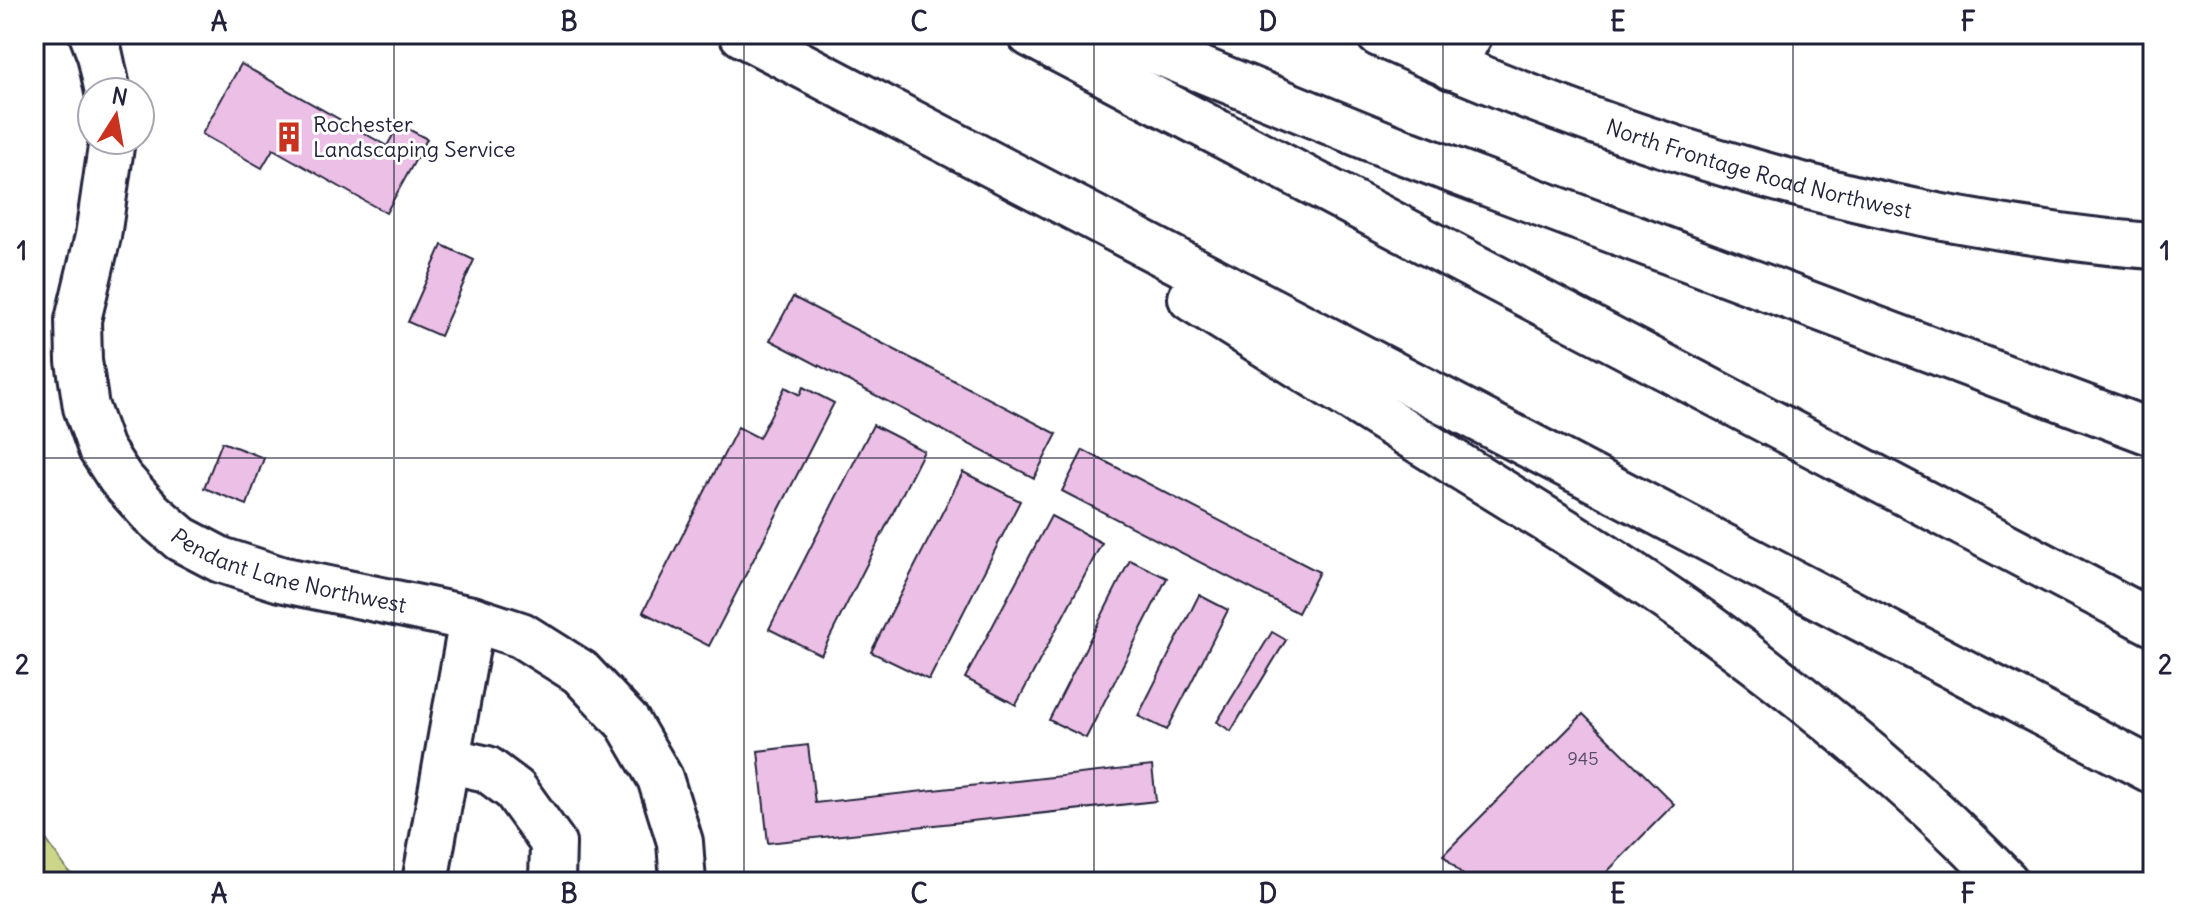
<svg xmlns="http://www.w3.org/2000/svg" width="2187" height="916" viewBox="0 0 2187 916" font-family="Delius,sans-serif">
  <rect width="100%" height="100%" fill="#fff"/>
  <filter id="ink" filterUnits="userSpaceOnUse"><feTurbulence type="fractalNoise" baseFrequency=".0125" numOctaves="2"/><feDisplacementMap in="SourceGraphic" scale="16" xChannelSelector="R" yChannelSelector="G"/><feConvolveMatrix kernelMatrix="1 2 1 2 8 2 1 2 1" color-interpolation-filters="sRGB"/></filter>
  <g filter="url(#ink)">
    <path fill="#cbd689" stroke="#767c62" stroke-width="2" d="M34 822 68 871 79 882H34Z"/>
    <g fill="#ecc0e6" stroke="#22223b" stroke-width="2">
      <path d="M241 64 387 146 399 124 427 139 386 213 273 149 262 168 202 134Z"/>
      <path d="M442 245 474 260 440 336 408 322Z"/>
      <path d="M793 297 1057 434 1034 478 770 340Z"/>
      <path d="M785 387 800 395 803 387 834 403 709 646 643 612 738 427 759 438Z"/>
      <path d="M873 425 924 451 821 655 769 629Z"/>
      <path d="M222 442 264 458 247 505 204 488Z"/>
      <path d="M1083 450 1319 572 1298 613 1062 491Z"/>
      <path d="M963 472 1020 501 929 680 871 652Z"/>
      <path d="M1051 516 1102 543 1016 705 965 678Z"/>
      <path d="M1130 560 1167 578 1086 738 1049 720Z"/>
      <path d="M1199 595 1228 610 1167 730 1138 716Z"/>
      <path d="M1272 632 1286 640 1231 731 1217 722Z"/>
      <path d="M1583 714 1674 804 1597 882H1470L1443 855Z"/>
      <path d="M808 745 815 803 1152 766 1156 801 768 843 758 751Z"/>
    </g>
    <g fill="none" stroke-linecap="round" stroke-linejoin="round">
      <g stroke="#22223b" stroke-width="50">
        <g id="minor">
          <path d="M92 34 100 55 108 92"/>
          <path id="s1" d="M1379 34C1558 115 1744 178 1937 216 2008 229 2080 241 2153 246"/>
          <path d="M1452 67 1470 34"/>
          <path id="s2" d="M112 140 98 236 78 320 79 361 86 407 101 449 120 478 152 514 181 539 221 560 280 579 472 619 521 635 580 672 628 723 660 778 680 842 683 882"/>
          <path d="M447 760 487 769 515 790 553 843 552 882"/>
          <path d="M425 882 472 619"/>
        </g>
      </g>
      <g stroke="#22223b" stroke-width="50">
        <g id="highway">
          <path d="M742 34 2153 771"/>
          <path d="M1030 34 2153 623"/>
          <path d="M1114 34 1404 152 2153 433"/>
          <path d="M1191 298C1280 354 1369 410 1458 465 1542 517 1627 568 1707 626 1813 703 1915 788 2006 882"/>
        </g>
      </g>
      <use href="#minor" stroke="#fff" stroke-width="44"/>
      <use href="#highway" stroke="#fff" stroke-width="44"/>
    </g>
  </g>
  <path fill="none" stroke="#22223b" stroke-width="2" stroke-opacity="0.55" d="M394 34V882M744 34V882M1094 34V882M1443 34V882M1793 34V882M34 458H2153"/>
  <defs>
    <g id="building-bare" transform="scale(2.4)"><path d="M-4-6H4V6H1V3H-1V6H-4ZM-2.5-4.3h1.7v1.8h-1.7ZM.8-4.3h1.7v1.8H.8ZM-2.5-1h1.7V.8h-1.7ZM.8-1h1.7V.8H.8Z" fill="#c8321e" stroke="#fff" stroke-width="2.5" paint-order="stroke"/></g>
  </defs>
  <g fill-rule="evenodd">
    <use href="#building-bare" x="289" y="137"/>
  </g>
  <g text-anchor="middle" stroke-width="6" stroke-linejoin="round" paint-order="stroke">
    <g font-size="18" fill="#544a66">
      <text x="1583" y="765">945</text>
    </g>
    <g font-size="22" fill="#22223b" stroke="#fff" text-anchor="start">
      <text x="313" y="132">Rochester<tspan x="313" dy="25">Landscaping Service</tspan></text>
    </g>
    <g font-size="22" fill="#22223b" stroke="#fff">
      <text dy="8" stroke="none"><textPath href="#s1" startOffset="404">North Frontage Road Northwest</textPath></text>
      <text dy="8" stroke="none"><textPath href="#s2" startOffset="550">Pendant Lane Northwest</textPath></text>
    </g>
  </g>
  <rect width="2187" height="916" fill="none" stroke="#fff" stroke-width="88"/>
  <g transform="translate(116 116) rotate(11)"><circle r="38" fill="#ffffff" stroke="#a7a7b1" stroke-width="2"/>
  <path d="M0-6L14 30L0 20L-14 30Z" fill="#c8321e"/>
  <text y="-12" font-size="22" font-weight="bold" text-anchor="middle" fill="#22223b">N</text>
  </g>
  <rect x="44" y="44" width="2099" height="828" fill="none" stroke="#22223b" stroke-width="3"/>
  <g font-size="26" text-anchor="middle" font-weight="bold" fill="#22223b">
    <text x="219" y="31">A</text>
    <text x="569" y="31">B</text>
    <text x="919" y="31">C</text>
    <text x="1268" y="31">D</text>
    <text x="1618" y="31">E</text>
    <text x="1968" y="31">F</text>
    <text x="22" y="260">1</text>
    <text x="2165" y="260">1</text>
    <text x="22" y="674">2</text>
    <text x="2165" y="674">2</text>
    <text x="219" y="903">A</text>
    <text x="569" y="903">B</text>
    <text x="919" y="903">C</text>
    <text x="1268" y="903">D</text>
    <text x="1618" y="903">E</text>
    <text x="1968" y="903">F</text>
  </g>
</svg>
